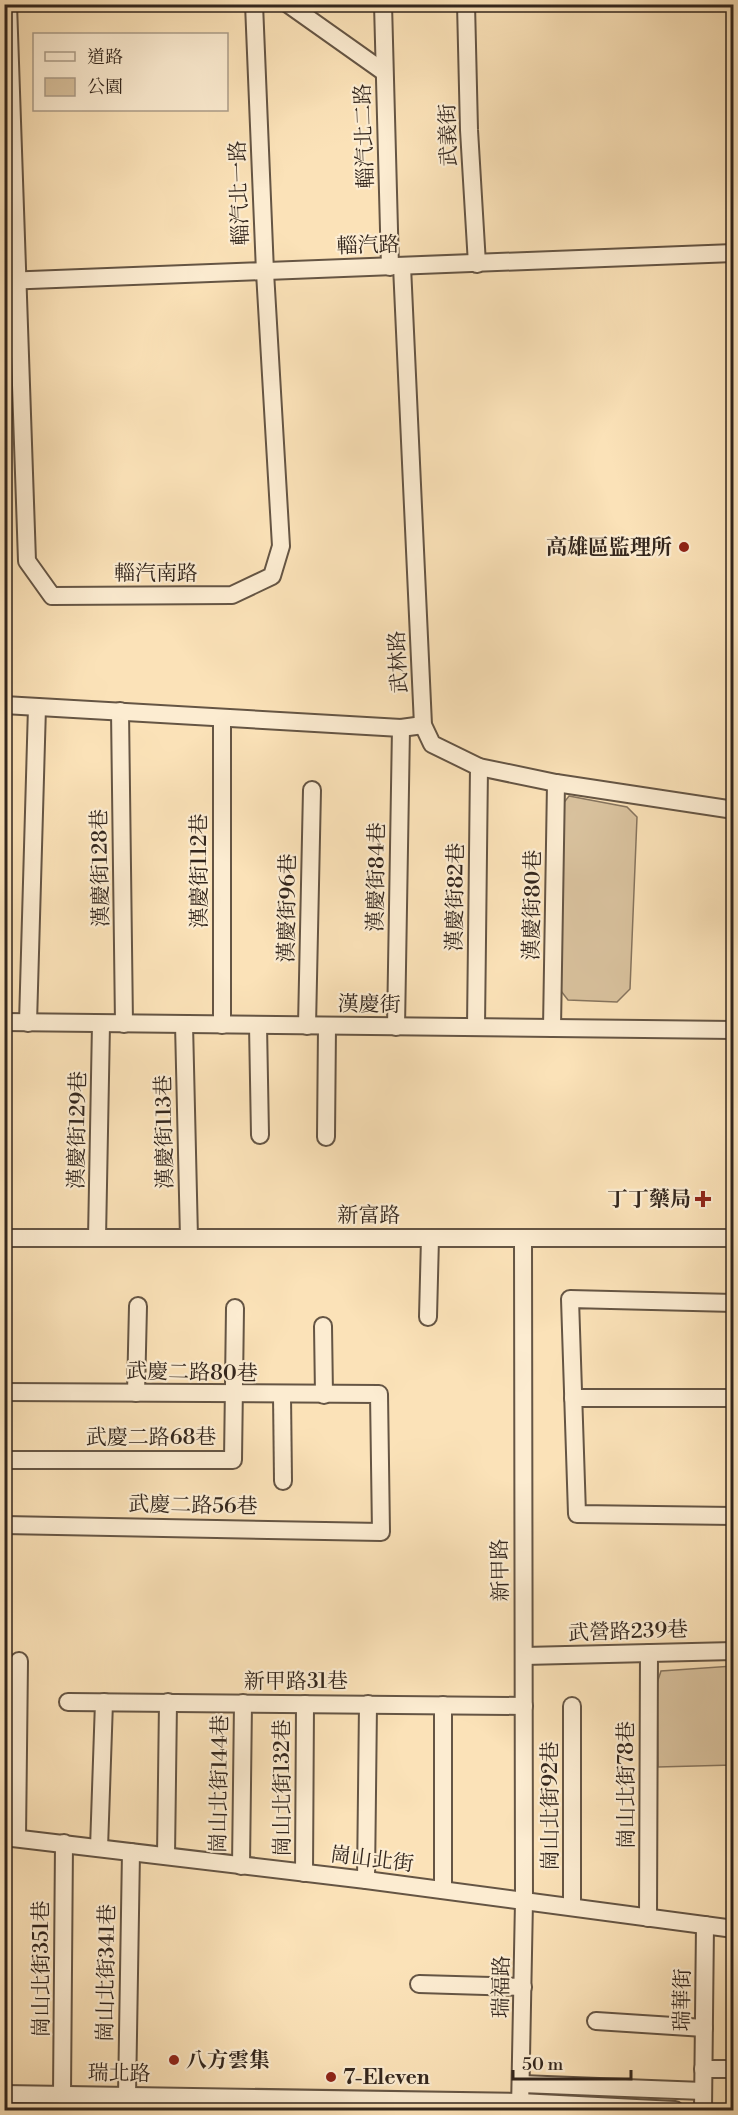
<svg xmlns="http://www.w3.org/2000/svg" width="738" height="2115" viewBox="0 0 738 2115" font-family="'Libre Bodoni','Noto Serif TC',serif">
  <rect width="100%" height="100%" fill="#fbe2b8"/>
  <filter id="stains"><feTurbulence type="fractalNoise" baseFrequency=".00333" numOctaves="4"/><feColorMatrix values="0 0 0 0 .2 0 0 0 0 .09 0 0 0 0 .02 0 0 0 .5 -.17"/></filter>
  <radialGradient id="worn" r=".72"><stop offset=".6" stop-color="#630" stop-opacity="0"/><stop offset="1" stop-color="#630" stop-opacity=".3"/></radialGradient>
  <g fill="#d9c29e" stroke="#86745e" stroke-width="1.5">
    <path d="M569 796 627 807 637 817 630 989 617 1002 568 1000 561 991 562 805Z"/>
    <path d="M733 1666V1765L658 1767 657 1683 661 1671Z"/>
  </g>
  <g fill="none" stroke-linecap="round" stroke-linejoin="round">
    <g stroke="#655544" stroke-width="20">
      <g id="minor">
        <path d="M8 4 27 561 52 596 232 595 272 576 281 546 265 272 254 4"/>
        <path d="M288 4 384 72"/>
        <path d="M383 4 390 267"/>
        <path d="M466 4 469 130 477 264"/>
        <path d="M402 266 423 725 432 744 479 767 556 783 734 810"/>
        <path d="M4 281 734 253"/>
        <path d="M4 705 401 728 423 725"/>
        <path d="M120 711 124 1024"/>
        <path d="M4 1022 734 1030"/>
        <path d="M28 1023 37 707"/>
        <path d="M184 1024 189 1238"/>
        <path d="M222 1025V718"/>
        <path d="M258 1025 260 1135"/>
        <path d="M307 1026 312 790"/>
        <path d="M396 1027 401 728"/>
        <path d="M476 1027 479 767"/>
        <path d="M552 1028 556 783"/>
        <path d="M326 1137 327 1026"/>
        <path d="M4 1238H734"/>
        <path d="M97 1238 101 1024"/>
        <path d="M734 1303 570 1299 577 1514 734 1516"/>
        <path d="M428 1317 430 1238"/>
        <path d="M323 1326 324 1395"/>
        <path d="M4 1392 379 1394 381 1532 4 1525"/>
        <path d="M136 1393 138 1306"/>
        <path d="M282 1395 283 1481"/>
        <path d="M573 1398H734"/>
        <path d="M4 1460H233L235 1308"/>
        <path d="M524 1656 734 1651"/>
        <path d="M68 1702 524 1706"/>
        <path d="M443 1705V1890"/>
        <path d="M4 1837 366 1880 734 1929"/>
        <path d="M17 1838 19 1661"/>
        <path d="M99 1848 104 1702"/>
        <path d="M166 1856 168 1702"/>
        <path d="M241 1866 243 1703"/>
        <path d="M304 1873 305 1704"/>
        <path d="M366 1880 368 1704"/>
        <path d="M572 1906V1706"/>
        <path d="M648 1918 649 1653"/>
        <path d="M419 1984 523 1987"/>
        <path d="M596 2021 704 2028"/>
        <path d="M703 2069H734"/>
        <path d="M521 2084 703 2091"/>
        <path d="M4 2094 520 2102 675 2110"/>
        <path d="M62 2095 64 1843"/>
        <path d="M127 2096 131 1852"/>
        <path d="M520 2110 524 1901 523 1238"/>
        <path d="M703 2110 705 1925"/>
      </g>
    </g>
    <use href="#minor" stroke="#fcecd1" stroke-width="16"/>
  </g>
  <g fill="#8f2418" stroke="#fcecd1" stroke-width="2">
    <circle cx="684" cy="547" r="6"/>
    <path d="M700 1190h6v6h6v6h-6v6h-6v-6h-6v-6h6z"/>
    <circle cx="174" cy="2060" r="6"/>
    <circle cx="331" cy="2077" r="6"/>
  </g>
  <g text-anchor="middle" stroke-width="4.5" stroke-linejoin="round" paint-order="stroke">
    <g font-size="21" fill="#33261d" stroke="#fcecd1">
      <text transform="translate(448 135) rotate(-92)" y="7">武義街</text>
      <text transform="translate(364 136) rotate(-92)" y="7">輜汽北二路</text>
      <text transform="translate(239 193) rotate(-92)" y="7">輜汽北一路</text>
      <text transform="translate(368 245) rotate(-2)" y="7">輜汽路</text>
      <text x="156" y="580">輜汽南路</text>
      <text transform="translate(398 662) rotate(-93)" y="7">武林路</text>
      <text transform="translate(100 868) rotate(-91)" y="7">漢慶街128巷</text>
      <text transform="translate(199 871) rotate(-90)" y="7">漢慶街112巷</text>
      <text transform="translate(376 877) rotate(-89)" y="7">漢慶街84巷</text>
      <text transform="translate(455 897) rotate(-89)" y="7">漢慶街82巷</text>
      <text transform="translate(532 905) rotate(-89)" y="7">漢慶街80巷</text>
      <text transform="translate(287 908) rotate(-89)" y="7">漢慶街96巷</text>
      <text transform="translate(369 1004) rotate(1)" y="7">漢慶街</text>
      <text transform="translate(77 1130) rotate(-89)" y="7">漢慶街129巷</text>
      <text transform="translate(164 1132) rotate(-91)" y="7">漢慶街113巷</text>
      <text x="369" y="1222">新富路</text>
      <text transform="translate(192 1372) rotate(1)" y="7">武慶二路80巷</text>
      <text x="151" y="1444">武慶二路68巷</text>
      <text transform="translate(193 1505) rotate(1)" y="7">武慶二路56巷</text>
      <text transform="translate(500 1570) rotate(-91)" y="7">新甲路</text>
      <text transform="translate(628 1631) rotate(-2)" y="7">武營路239巷</text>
      <text x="296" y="1688">新甲路31巷</text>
      <text transform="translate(219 1784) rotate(-89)" y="7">崗山北街144巷</text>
      <text transform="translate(626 1785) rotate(-90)" y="7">崗山北街78巷</text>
      <text transform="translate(282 1788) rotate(-90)" y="7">崗山北街132巷</text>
      <text transform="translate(550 1806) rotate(-90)" y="7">崗山北街92巷</text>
      <text transform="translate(372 1859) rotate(7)" y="7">崗山北街</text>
      <text transform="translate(41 1969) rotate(-90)" y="7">崗山北街351巷</text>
      <text transform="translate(106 1973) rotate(-89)" y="7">崗山北街341巷</text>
      <text transform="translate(501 1987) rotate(-89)" y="7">瑞福路</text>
      <text transform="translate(682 2000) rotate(-89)" y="7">瑞華街</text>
      <text transform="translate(119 2073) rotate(1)" y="7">瑞北路</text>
    </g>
    <g font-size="21" font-weight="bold" fill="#33261d" stroke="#fcecd1" text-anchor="end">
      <text x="672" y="554">高雄區監理所</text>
      <text x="691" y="1206">丁丁藥局</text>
      <text x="186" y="2067" text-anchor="start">八方雲集</text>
      <text x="343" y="2084" text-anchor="start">7-Eleven</text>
    </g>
  </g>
  <rect width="738" height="2115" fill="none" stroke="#fbe2b8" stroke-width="24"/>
  <rect x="6" y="6" width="726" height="2103" fill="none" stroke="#33261d" stroke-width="3"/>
  <rect x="12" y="12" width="714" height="2091" fill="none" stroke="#33261d" stroke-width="1.5"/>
  <rect x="33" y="33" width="195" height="78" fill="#fcecd1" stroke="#ac9d89" stroke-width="1.5"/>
  <rect x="45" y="52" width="30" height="9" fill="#fcecd1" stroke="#ac9d89" stroke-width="1.5"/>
  <text x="87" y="63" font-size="18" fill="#33261d">道路</text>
  <rect x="45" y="78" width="30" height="18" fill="#d9c29e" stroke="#ac9d89" stroke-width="1.5"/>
  <text x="87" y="93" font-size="18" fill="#33261d">公園</text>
  <path d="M513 2070v9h118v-9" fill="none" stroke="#33261d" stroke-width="3"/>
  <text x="522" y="2070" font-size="18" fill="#33261d" stroke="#fcecd1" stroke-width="4.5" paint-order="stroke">50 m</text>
  <rect width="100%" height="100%" filter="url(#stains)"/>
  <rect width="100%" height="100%" fill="url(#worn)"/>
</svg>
